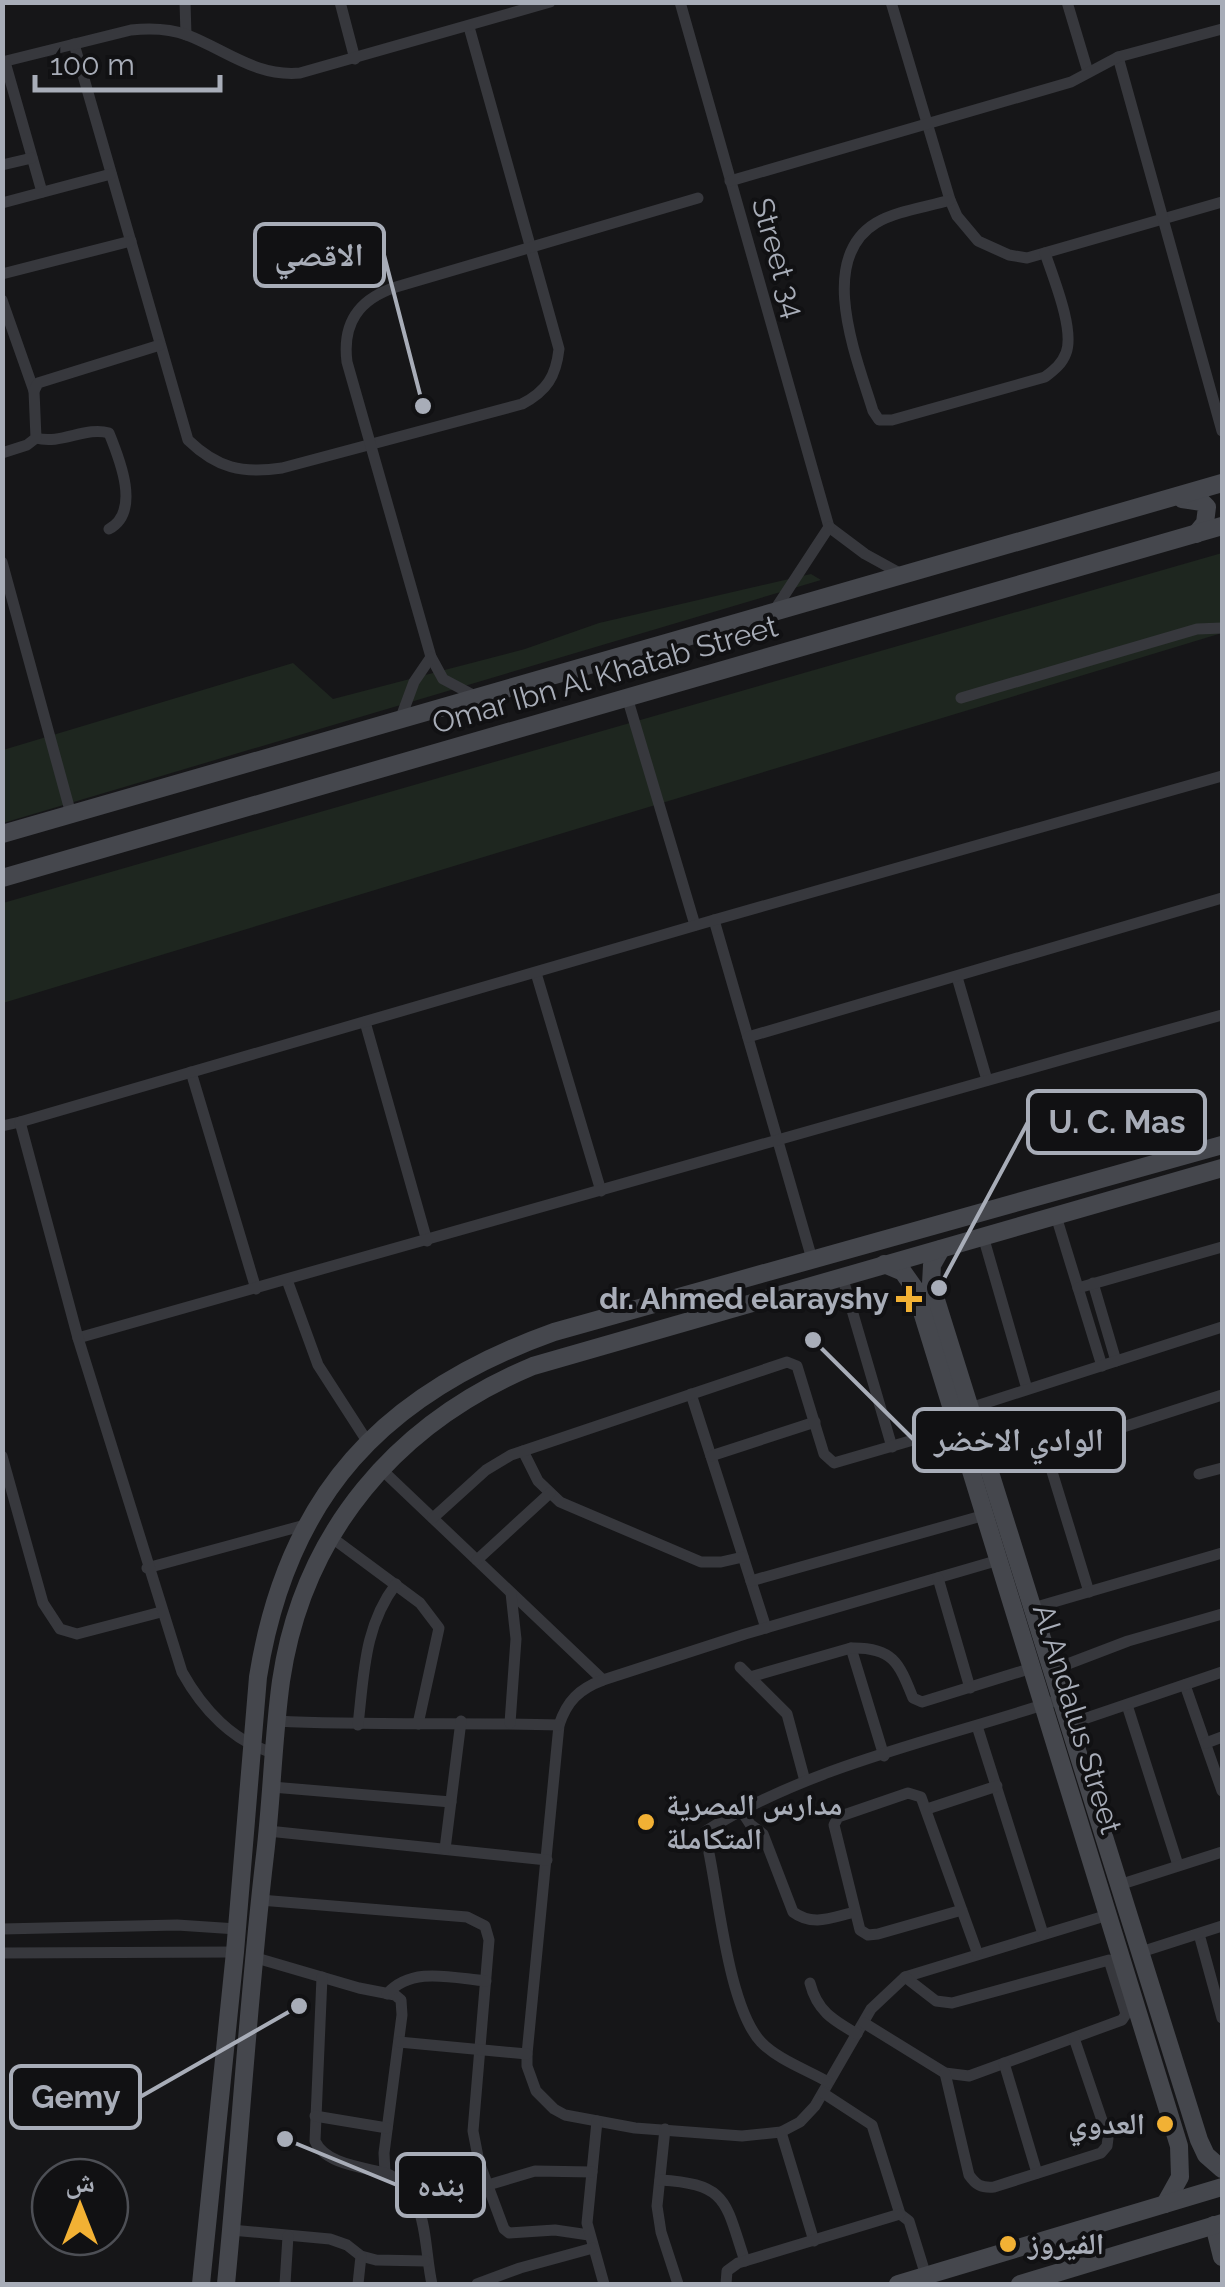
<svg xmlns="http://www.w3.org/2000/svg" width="1225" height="2287" viewBox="0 0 1225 2287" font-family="Raleway,'Noto Naskh Arabic',sans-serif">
  <rect width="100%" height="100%" fill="#161618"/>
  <g fill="#1e261f">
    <path d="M1222 553V633L3 1003V903Z"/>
    <path d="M811 574 821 580 3 823V750L293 663 333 699 525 649 599 623Z"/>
  </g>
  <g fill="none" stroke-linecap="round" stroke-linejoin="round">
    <g stroke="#37383d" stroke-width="11">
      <path d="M185 2 186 35"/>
      <path d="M340 2 355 59"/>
      <path d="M680 2 829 527"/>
      <path d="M891 2 950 200 957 216 978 241 1009 255 1027 258 1222 202"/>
      <path d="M1067 2 1088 72"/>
      <path d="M74 44 188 440C217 468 242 474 282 468L522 404C547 391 556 376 559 349L469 27"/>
      <path d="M1118 57 1222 431"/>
      <path d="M2 62 131 30C150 28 168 28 187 35 226 50 256 77 300 73L550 2"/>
      <path d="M5 62 42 192"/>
      <path d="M2 165 32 158"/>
      <path d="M730 181 1071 82 1118 57 1222 29"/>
      <path d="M950 200C927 207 896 211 876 223 815 260 858 361 873 411L879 420H892L1045 377C1054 370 1062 364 1066 353 1075 330 1053 277 1045 253"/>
      <path d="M2 203 111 174"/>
      <path d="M2 274 131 241"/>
      <path d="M2 300 34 391"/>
      <path d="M36 438C61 445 86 426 109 433 120 460 141 512 109 529"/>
      <path d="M2 453 27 445 36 438 34 391 38 383 160 345"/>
      <path d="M829 527 865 554 905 576"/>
      <path d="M2 562 71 814"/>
      <path d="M774 611 829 527"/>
      <path d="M475 696 443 679 431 657 347 362C342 323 359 299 396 287L698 198"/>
      <path d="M627 697 695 925"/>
      <path d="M961 698 1197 629 1222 628"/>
      <path d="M400 720 414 682 431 657"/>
      <path d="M714 920 812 1259"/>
      <path d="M536 973 601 1191"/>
      <path d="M957 977 987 1080"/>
      <path d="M365 1022 427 1241"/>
      <path d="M748 1037 1222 898"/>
      <path d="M191 1072 256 1289"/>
      <path d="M2 1126 20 1122"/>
      <path d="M1056 1216 1102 1366"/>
      <path d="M983 1236 1027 1389"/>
      <path d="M842 1276 892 1447"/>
      <path d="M287 1280 318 1365 367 1441"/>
      <path d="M1093 1283 1116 1361"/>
      <path d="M1078 1288 1222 1247"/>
      <path d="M78 1338C460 1232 840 1120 1222 1015"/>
      <path d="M691 1394 766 1628"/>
      <path d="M970 1408 1222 1327"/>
      <path d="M523 1451 538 1481 560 1502 701 1562H721L743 1557"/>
      <path d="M1046 1452 1089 1592"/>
      <path d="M2 1456 43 1603 60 1629 77 1634 161 1612"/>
      <path d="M711 1456 815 1422"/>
      <path d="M380 1468 603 1680"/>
      <path d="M990 1470 1222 1395"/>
      <path d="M1199 1474 1222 1468"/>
      <path d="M433 1518 486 1470 511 1455 787 1362 797 1366 824 1454 834 1463 958 1427"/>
      <path d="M331 1537 420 1603 439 1628 418 1724"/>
      <path d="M477 1560 550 1493"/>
      <path d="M999 1560 745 1634 603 1680C579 1689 567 1701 559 1725L527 2054V2066L536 2091 554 2109 565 2115 635 2128 742 2136 781 2132 800 2122 815 2106 871 2009 905 1977 1108 1915"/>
      <path d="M147 1568 305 1525"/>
      <path d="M938 1578 970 1688"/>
      <path d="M751 1581 985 1515"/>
      <path d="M1033 1608 1222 1553"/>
      <path d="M851 1648 884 1756"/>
      <path d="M740 1667 787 1714 805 1781"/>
      <path d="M1052 1670 1128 1641 1222 1614"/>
      <path d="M750 1677 851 1648C893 1647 899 1663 913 1698L922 1702 1032 1668"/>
      <path d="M1185 1685 1222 1791"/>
      <path d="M1127 1705 1178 1865"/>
      <path d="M277 1721C371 1726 465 1722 559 1725"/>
      <path d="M510 1723 516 1639 511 1593"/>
      <path d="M1069 1724 1222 1672"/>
      <path d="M358 1725C364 1674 364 1626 396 1584"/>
      <path d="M977 1726 1043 1934"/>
      <path d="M1206 1743 1222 1737"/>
      <path d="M275 1753C233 1743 202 1708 182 1672L78 1338 20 1122 714 920 1222 776"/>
      <path d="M272 1787 451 1802"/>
      <path d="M927 1809 997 1786"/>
      <path d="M741 1810 750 1824 763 1834 793 1912C813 1927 833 1917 855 1912"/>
      <path d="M268 1831 547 1860"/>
      <path d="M706 1831C813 1764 942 1739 1061 1699"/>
      <path d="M445 1849 461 1721"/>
      <path d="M709 1853C719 1901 729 2008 761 2042 777 2059 807 2070 828 2082"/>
      <path d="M1119 1885 1222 1852"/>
      <path d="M260 1900 467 1917 485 1926 489 1940 473 2131 479 2162 504 2229 509 2233 555 2230 589 2235"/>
      <path d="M962 1910 878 1934 868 1935 860 1930 836 1833 834 1825 838 1817 908 1793 921 1797 977 1952"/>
      <path d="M2 1929 177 1925 237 1929"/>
      <path d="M1199 1934 1222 2018"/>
      <path d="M1141 1952 1222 1926"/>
      <path d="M2 1953 235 1952"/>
      <path d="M253 1957 359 1988 395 1995 401 2000 402 2015 384 2153 385 2173C430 2190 423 2245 432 2284"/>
      <path d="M322 1977 315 2141C325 2164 362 2167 385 2173"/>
      <path d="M810 1983C817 2011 833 2020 857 2034"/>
      <path d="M387 1994C412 1966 452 1978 486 1981"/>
      <path d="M864 2023 945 2073 969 2076 1122 2020 1126 2014 1109 1960 952 2003 936 2001 905 1977"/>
      <path d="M399 2042 527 2054"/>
      <path d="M1004 2063 1037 2173"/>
      <path d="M945 2073 969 2175C976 2185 981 2188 994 2187L1101 2153 1107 2146 1108 2138 1074 2038"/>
      <path d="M823 2093 872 2125 900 2214 909 2221 926 2276"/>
      <path d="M315 2116 387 2128"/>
      <path d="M597 2121 587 2223 604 2284"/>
      <path d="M665 2129 657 2206 661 2232 678 2284"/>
      <path d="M781 2132 814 2241"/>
      <path d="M660 2180C729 2184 725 2202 745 2261"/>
      <path d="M488 2185 535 2171 592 2172"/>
      <path d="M231 2230 330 2239 347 2245 361 2256 376 2260 426 2261"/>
      <path d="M285 2284 288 2236"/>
      <path d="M358 2284 361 2256"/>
      <path d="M477 2284 520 2268 593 2248"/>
      <path d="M726 2284 727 2271 738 2263 900 2214"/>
    </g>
    <g stroke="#45474d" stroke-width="18">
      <path d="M1182 499 1202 502 1207 507 1205 523 1196 534"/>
      <path d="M2 834 1222 483"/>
      <path d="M2 878 1222 526"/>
      <path d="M941 1249 932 1265 931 1284 1199 2140 1206 2155 1222 2169"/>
      <path d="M884 1264 903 1272 915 1289 1179 2146 1180 2177 1165 2204"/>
      <path d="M1214 2225 1222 2257"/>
      <path d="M201 2284 235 1952 258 1677C287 1495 383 1393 554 1332L1222 1145"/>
      <path d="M226 2284C240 2141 248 1998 265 1855 272 1797 273 1739 281 1681 303 1532 397 1423 533 1366L1222 1168"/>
      <path d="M898 2284 1222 2187"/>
      <path d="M1020 2284 1222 2223"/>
    </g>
  </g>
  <g fill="#f2b134" stroke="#111113" stroke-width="4">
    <path d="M904 1284h10v10h10v10h-10v10h-10v-10h-10v-10h10z"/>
    <circle cx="646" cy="1822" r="10"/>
    <circle cx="1165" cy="2124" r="10"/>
    <circle cx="1008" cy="2244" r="10"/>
  </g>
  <g text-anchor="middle" stroke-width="8" stroke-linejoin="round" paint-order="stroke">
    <g font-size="30" fill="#a8adb8" stroke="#111113">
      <text transform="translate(778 258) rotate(74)" y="10">Street 34</text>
      <text transform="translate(605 675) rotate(-16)" y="10">Omar Ibn Al Khatab Street</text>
      <text transform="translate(1077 1719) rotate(73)" y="10">Al Andalus Street</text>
    </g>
    <g font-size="30" font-weight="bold" fill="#a8adb8" stroke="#111113" text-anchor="end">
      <text x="889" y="1309">dr. Ahmed elarayshy</text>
      <text x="666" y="1815" text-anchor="start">مدارس المصرية<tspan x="666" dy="34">المتكاملة</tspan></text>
      <text x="1145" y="2134">العدوي</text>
      <text x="1028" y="2254" text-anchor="start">الفيروز</text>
    </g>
  </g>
  <path fill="none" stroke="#a8adb8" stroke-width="4" d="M423 406L384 255M939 1288L1028 1122M813 1340L914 1440M299 2006L140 2097M285 2139L397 2185"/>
  <g fill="#a8adb8" stroke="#111113" stroke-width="4">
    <circle cx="423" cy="406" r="10"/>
    <circle cx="939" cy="1288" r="10"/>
    <circle cx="813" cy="1340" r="10"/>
    <circle cx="299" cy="2006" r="10"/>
    <circle cx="285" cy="2139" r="10"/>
  </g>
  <g fill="#111113" stroke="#a8adb8" stroke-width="4">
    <rect x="255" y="224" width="129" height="62" rx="10"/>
    <rect x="1028" y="1091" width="177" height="62" rx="10"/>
    <rect x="914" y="1409" width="210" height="62" rx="10"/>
    <rect x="11" y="2066" width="129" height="62" rx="10"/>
    <rect x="397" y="2154" width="87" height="62" rx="10"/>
  </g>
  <g font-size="32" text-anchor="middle" font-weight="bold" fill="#a8adb8">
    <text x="319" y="266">الاقصي</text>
    <text x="1117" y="1133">U. C. Mas</text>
    <text x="1019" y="1451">الوادي الاخضر</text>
    <text x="76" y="2108">Gemy</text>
    <text x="441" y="2196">بنده</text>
  </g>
  <rect width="1225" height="2287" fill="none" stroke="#a8adb8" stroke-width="10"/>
  <g transform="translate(80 2207)"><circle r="48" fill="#111113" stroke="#4d4f55" stroke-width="2.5"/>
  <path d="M0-8L18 38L0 25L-18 38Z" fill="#f2b134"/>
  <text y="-15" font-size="28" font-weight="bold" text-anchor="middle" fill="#a8adb8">ش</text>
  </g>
  <path d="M35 75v15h185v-15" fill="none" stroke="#a8adb8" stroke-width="5"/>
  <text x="50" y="75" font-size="30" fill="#a8adb8" stroke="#111113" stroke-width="8" paint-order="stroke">100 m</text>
</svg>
